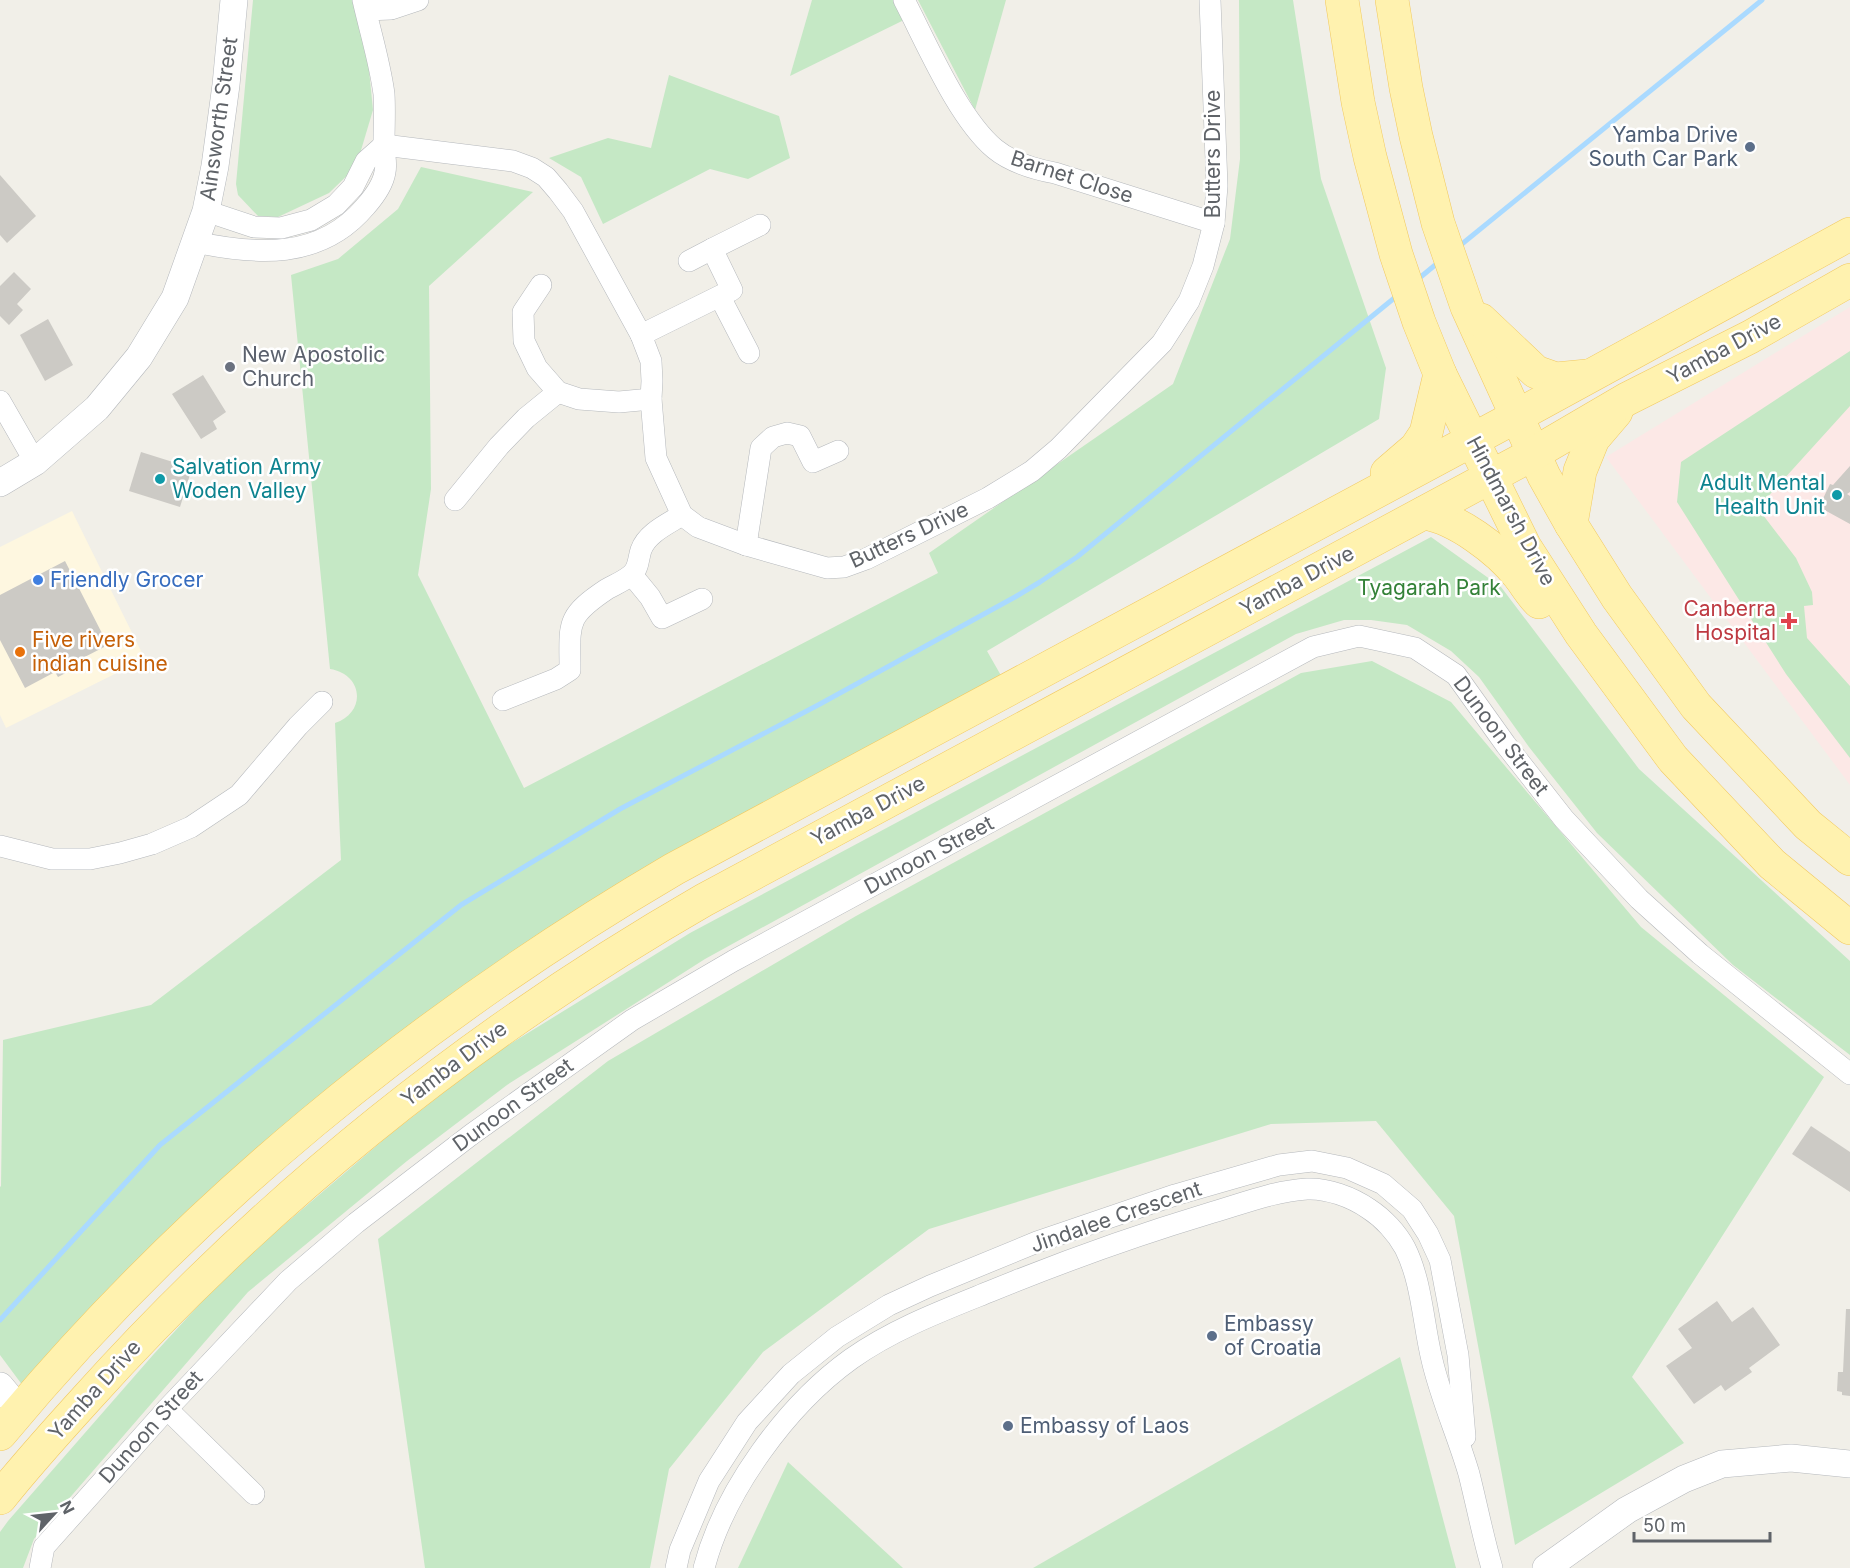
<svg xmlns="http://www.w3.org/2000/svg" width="1850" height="1568" viewBox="0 0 1850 1568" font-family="Inter,sans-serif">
  <rect width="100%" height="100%" fill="#f1efe8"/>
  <path fill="#fef7e0" d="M72 511 145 659 6 728 0 715V547Z"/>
  <path fill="#fce8e6" d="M1850 307V785L1606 457Z"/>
  <g fill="#c5e8c5">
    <path d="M253 0H358L366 40 373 110 356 167 329 193 278 217 258 216 238 195 236 184Z"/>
    <path d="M812 0H894L904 20 790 76Z"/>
    <path d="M918 0H1006L975 110Z"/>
    <path d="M1239 0H1293L1321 179 1386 368 1379 419 987 651 1003 679 387 1047 23 1386 0 1355V1187L1 1186 3 1040 151 1005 341 860 335 723C367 712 363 674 330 669L291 275 338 259 398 209 421 167 533 192 429 286 431 489 418 575 524 788 938 573 929 553 1173 384 1230 239 1240 159Z"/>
    <path d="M669 75 779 116 790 158 748 179 710 169 603 224 581 177 549 158 608 138 651 148Z"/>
    <path d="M1850 351V406L1764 501 1763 515 1796 558 1812 592 1813 605 1804 606 1807 638 1850 686V758L1786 674 1677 502 1681 462Z"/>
    <path d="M1431 537 1501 587 1639 769 1850 961V1055L1733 965 1597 833 1529 747 1479 677 1451 651 1407 625 1371 620H1344L1296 634 705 959 507 1085 407 1161 248 1292 34 1539 23 1568H0V1532L8 1521 153 1355 230 1271 388 1136 489 1057 690 933Z"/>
    <path d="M1372 661 1451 702 1641 927 1824 1077 1632 1377 1684 1443 1515 1545 1454 1216 1376 1121 1271 1124 929 1229 763 1352 669 1469 650 1568H425L378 1239 608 1061 856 916 1301 673Z"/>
    <path d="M1400 1357 1456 1568H1033Z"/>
    <path d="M788 1462 903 1568H738Z"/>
  </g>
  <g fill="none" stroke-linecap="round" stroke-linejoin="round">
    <g stroke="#aadaff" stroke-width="5">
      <path d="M1457 248 1762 0"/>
      <path d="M1417 280 1440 261"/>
      <path d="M0 1320 160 1145 461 905 620 809 820 704 1015 597 1040 582 1077 557 1398 295"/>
    </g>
  </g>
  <g fill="#cccac5">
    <path d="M0 175 36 216 7 243 0 235Z"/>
    <path d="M14 272 31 289 17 304 23 310 9 325 0 316V286Z"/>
    <path d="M48 319 73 365 45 381 20 335Z"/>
    <path d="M203 375 226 412 213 421 217 429 201 439 172 394Z"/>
    <path d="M141 452 192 468 180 507 129 491Z"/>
    <path d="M1850 466V492L1847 494 1850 496V524L1819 507 1830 484 1833 485Z"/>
    <path d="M65 561 108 645 75 662 77 667 58 677 55 672 25 688 0 640V595Z"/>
    <path d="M1811 1126 1850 1152V1192L1792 1154Z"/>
    <path d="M1717 1301 1732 1322 1753 1307 1780 1345 1749 1368 1752 1372 1725 1391 1721 1385 1694 1404 1666 1366 1692 1348 1678 1329Z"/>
    <path d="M1846 1309H1850V1396L1842 1395V1392L1837 1391 1838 1372H1843Z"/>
  </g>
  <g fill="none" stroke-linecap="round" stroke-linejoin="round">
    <g stroke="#b5b8bc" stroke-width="22">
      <g id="minor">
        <path d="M904 0C927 44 958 118 995 149 1012 163 1034 169 1055 173L1214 223"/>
        <path d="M366 10 391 9 418 0"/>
        <path d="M206 211 254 227 281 228 311 220 336 205 353 187 366 161 384 145 513 161 532 168 546 177 558 191 573 211 641 335 651 361 652 381 651 399 656 458 682 515 698 527 746 545 827 568 844 567 866 559 988 498 1032 471 1058 449 1162 343 1189 301 1203 266 1214 223 1217 186 1210 0"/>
        <path d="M195 242C256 255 320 260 365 207 373 198 383 185 385 172 387 164 384 153 384 144 384 128 385 111 384 94 380 63 370 31 363 0"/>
        <path d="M689 261 712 249"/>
        <path d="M541 285 523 312 524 341 537 368 558 392 579 399 619 402 651 399"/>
        <path d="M720 297 749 353"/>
        <path d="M641 335 732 290 712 249 760 225"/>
        <path d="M0 401 35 462"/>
        <path d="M455 500 499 446 526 418 558 392"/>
        <path d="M746 545 761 448 773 437 787 433 800 436 813 462 838 451"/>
        <path d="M632 575 650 597 662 618 702 599"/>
        <path d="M503 700 556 679 570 670C570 623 565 617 607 589 614 585 624 581 631 575 639 569 638 559 641 550 647 533 668 524 682 515"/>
        <path d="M0 846 52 859H90L120 853 152 844 191 827 239 795 298 726 322 702"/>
        <path d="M167 1409 254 1494"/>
        <path d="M40 1568 44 1547 167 1409 288 1281 356 1223 472 1134 632 1020 733 961 1313 647 1359 636 1415 648 1456 675 1506 745 1564 819 1639 899 1700 954 1850 1074"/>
        <path d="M676 1568 680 1550 709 1481 747 1422 791 1374 837 1337 889 1305 930 1286 1037 1242 1175 1195 1279 1165 1312 1161 1347 1168 1383 1184 1412 1209 1428 1234 1440 1260 1458 1355 1465 1437"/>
        <path d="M704 1568C724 1491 787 1405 851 1359 893 1329 944 1310 991 1291 1062 1262 1134 1236 1207 1214 1239 1205 1273 1191 1307 1189 1327 1188 1352 1197 1369 1209 1383 1218 1397 1233 1405 1248 1422 1282 1423 1323 1432 1360 1441 1399 1458 1436 1469 1474 1477 1506 1483 1537 1492 1568"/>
      </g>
    </g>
    <g stroke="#b5b8bc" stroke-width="28">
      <g id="tertiary">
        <path d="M0 483 35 462 97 408 139 357 175 298 206 211 215 166 226 85 234 0"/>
        <path d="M0 1386 20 1410"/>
        <path d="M1546 1568 1627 1510 1684 1479 1722 1464 1791 1458 1850 1464"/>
      </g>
    </g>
    <g stroke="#f2c960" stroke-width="34">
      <g id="primary">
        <path d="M1342 0 1358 102 1370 157 1396 254 1419 322 1440 374 1525 547 1581 634 1673 759 1772 864 1850 928"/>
        <path d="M1392 0 1406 88 1416 136 1438 223 1467 307 1544 476 1571 524 1617 597 1696 706 1808 825 1850 859"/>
        <path d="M1481 320 1536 372 1556 379 1587 376"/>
        <path d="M1387 473 1416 448 1426 433 1440 374"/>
        <path d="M1424 513C1456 518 1499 550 1519 576 1526 585 1531 594 1539 602"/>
        <path d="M1571 524 1580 471 1593 439 1616 412"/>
        <path d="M0 1434C188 1207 420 1018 674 869L1517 416 1850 234"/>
        <path d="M0 1498C27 1464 56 1432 86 1399 265 1200 471 1034 704 900L1533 454 1627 399 1750 337 1850 280"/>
      </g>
    </g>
    <use href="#minor" stroke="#fff" stroke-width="21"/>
    <use href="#tertiary" stroke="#fff" stroke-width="27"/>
    <use href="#primary" stroke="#fff2af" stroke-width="33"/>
  </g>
  <g fill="#5c6f8a" stroke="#fff" stroke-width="2">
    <circle cx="1750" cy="147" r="6"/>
    <circle cx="1212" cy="1336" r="6"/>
    <circle cx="1008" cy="1426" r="6"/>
  </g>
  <circle fill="#6b7280" stroke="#fff" stroke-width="2" cx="230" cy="367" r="6"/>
  <g fill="#0f9aa8" stroke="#fff" stroke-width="2">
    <circle cx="160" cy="479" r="6"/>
    <circle cx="1837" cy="495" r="6"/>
  </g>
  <circle fill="#3f7fe0" stroke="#fff" stroke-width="2" cx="38" cy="580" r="6"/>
  <path fill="#e0444e" stroke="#fff" stroke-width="2" d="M1786 612h6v6h6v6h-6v6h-6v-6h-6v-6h6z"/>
  <circle fill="#e8710a" stroke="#fff" stroke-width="2" cx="20" cy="652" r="6"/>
  <g text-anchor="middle" stroke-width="5" stroke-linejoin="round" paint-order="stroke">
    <g font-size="21" fill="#5f6368" stroke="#fff">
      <text transform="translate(219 119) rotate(-82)" y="7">Ainsworth Street</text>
      <text transform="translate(1213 154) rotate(-90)" y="7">Butters Drive</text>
      <text transform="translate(1072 177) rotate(18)" y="7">Barnet Close</text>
      <text transform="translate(1724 349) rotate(-28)" y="7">Yamba Drive</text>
      <text transform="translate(1511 511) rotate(62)" y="7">Hindmarsh Drive</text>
      <text transform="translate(909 535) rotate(-25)" y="7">Butters Drive</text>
      <text transform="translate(1297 581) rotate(-28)" y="7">Yamba Drive</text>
      <text transform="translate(1501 736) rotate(53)" y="7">Dunoon Street</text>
      <text transform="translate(868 811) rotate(-28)" y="7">Yamba Drive</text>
      <text transform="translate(929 855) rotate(-28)" y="7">Dunoon Street</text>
      <text transform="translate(454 1064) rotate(-37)" y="7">Yamba Drive</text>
      <text transform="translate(513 1105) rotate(-36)" y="7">Dunoon Street</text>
      <text transform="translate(1116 1217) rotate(-19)" y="7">Jindalee Crescent</text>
      <text transform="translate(95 1390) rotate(-48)" y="7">Yamba Drive</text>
      <text transform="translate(151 1427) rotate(-48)" y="7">Dunoon Street</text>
    </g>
    <g font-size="21" fill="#4e5e75" stroke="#fff" text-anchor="start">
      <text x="1738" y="142" text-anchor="end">Yamba Drive<tspan x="1738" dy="24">South Car Park</tspan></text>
      <text x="1224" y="1331">Embassy<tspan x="1224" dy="24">of Croatia</tspan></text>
      <text x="1020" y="1433">Embassy of Laos</text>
    </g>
    <g font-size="21" fill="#5b616d" stroke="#fff" text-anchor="start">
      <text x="242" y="362">New Apostolic<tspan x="242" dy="24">Church</tspan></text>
    </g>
    <g font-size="21" fill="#0d838f" stroke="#fff" text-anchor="start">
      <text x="172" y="474">Salvation Army<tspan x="172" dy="24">Woden Valley</tspan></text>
      <text x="1825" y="490" text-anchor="end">Adult Mental<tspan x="1825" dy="24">Health Unit</tspan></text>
    </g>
    <g font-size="21" fill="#366cbe" stroke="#fff" text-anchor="start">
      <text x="50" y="587">Friendly Grocer</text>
    </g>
    <g font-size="21" fill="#348238" stroke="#fff">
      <text x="1429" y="595">Tyagarah Park</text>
    </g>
    <g font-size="21" fill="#be3a42" stroke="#fff" text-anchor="end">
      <text x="1776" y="616">Canberra<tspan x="1776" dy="24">Hospital</tspan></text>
    </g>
    <g font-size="21" fill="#c56008" stroke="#fff" text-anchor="start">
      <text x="32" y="647">Five rivers<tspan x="32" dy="24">indian cuisine</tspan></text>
    </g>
  </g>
  <g transform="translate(54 1514) rotate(63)" stroke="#ffffff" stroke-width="4.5" paint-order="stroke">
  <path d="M0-4.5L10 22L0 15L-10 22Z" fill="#5f6368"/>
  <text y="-9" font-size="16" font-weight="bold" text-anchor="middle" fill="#5f6368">N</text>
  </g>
  <path d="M1634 1532v9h136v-9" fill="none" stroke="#5f6368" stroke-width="3"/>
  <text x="1643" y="1532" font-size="18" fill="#5f6368" stroke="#ffffff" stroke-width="4.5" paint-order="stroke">50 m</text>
</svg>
